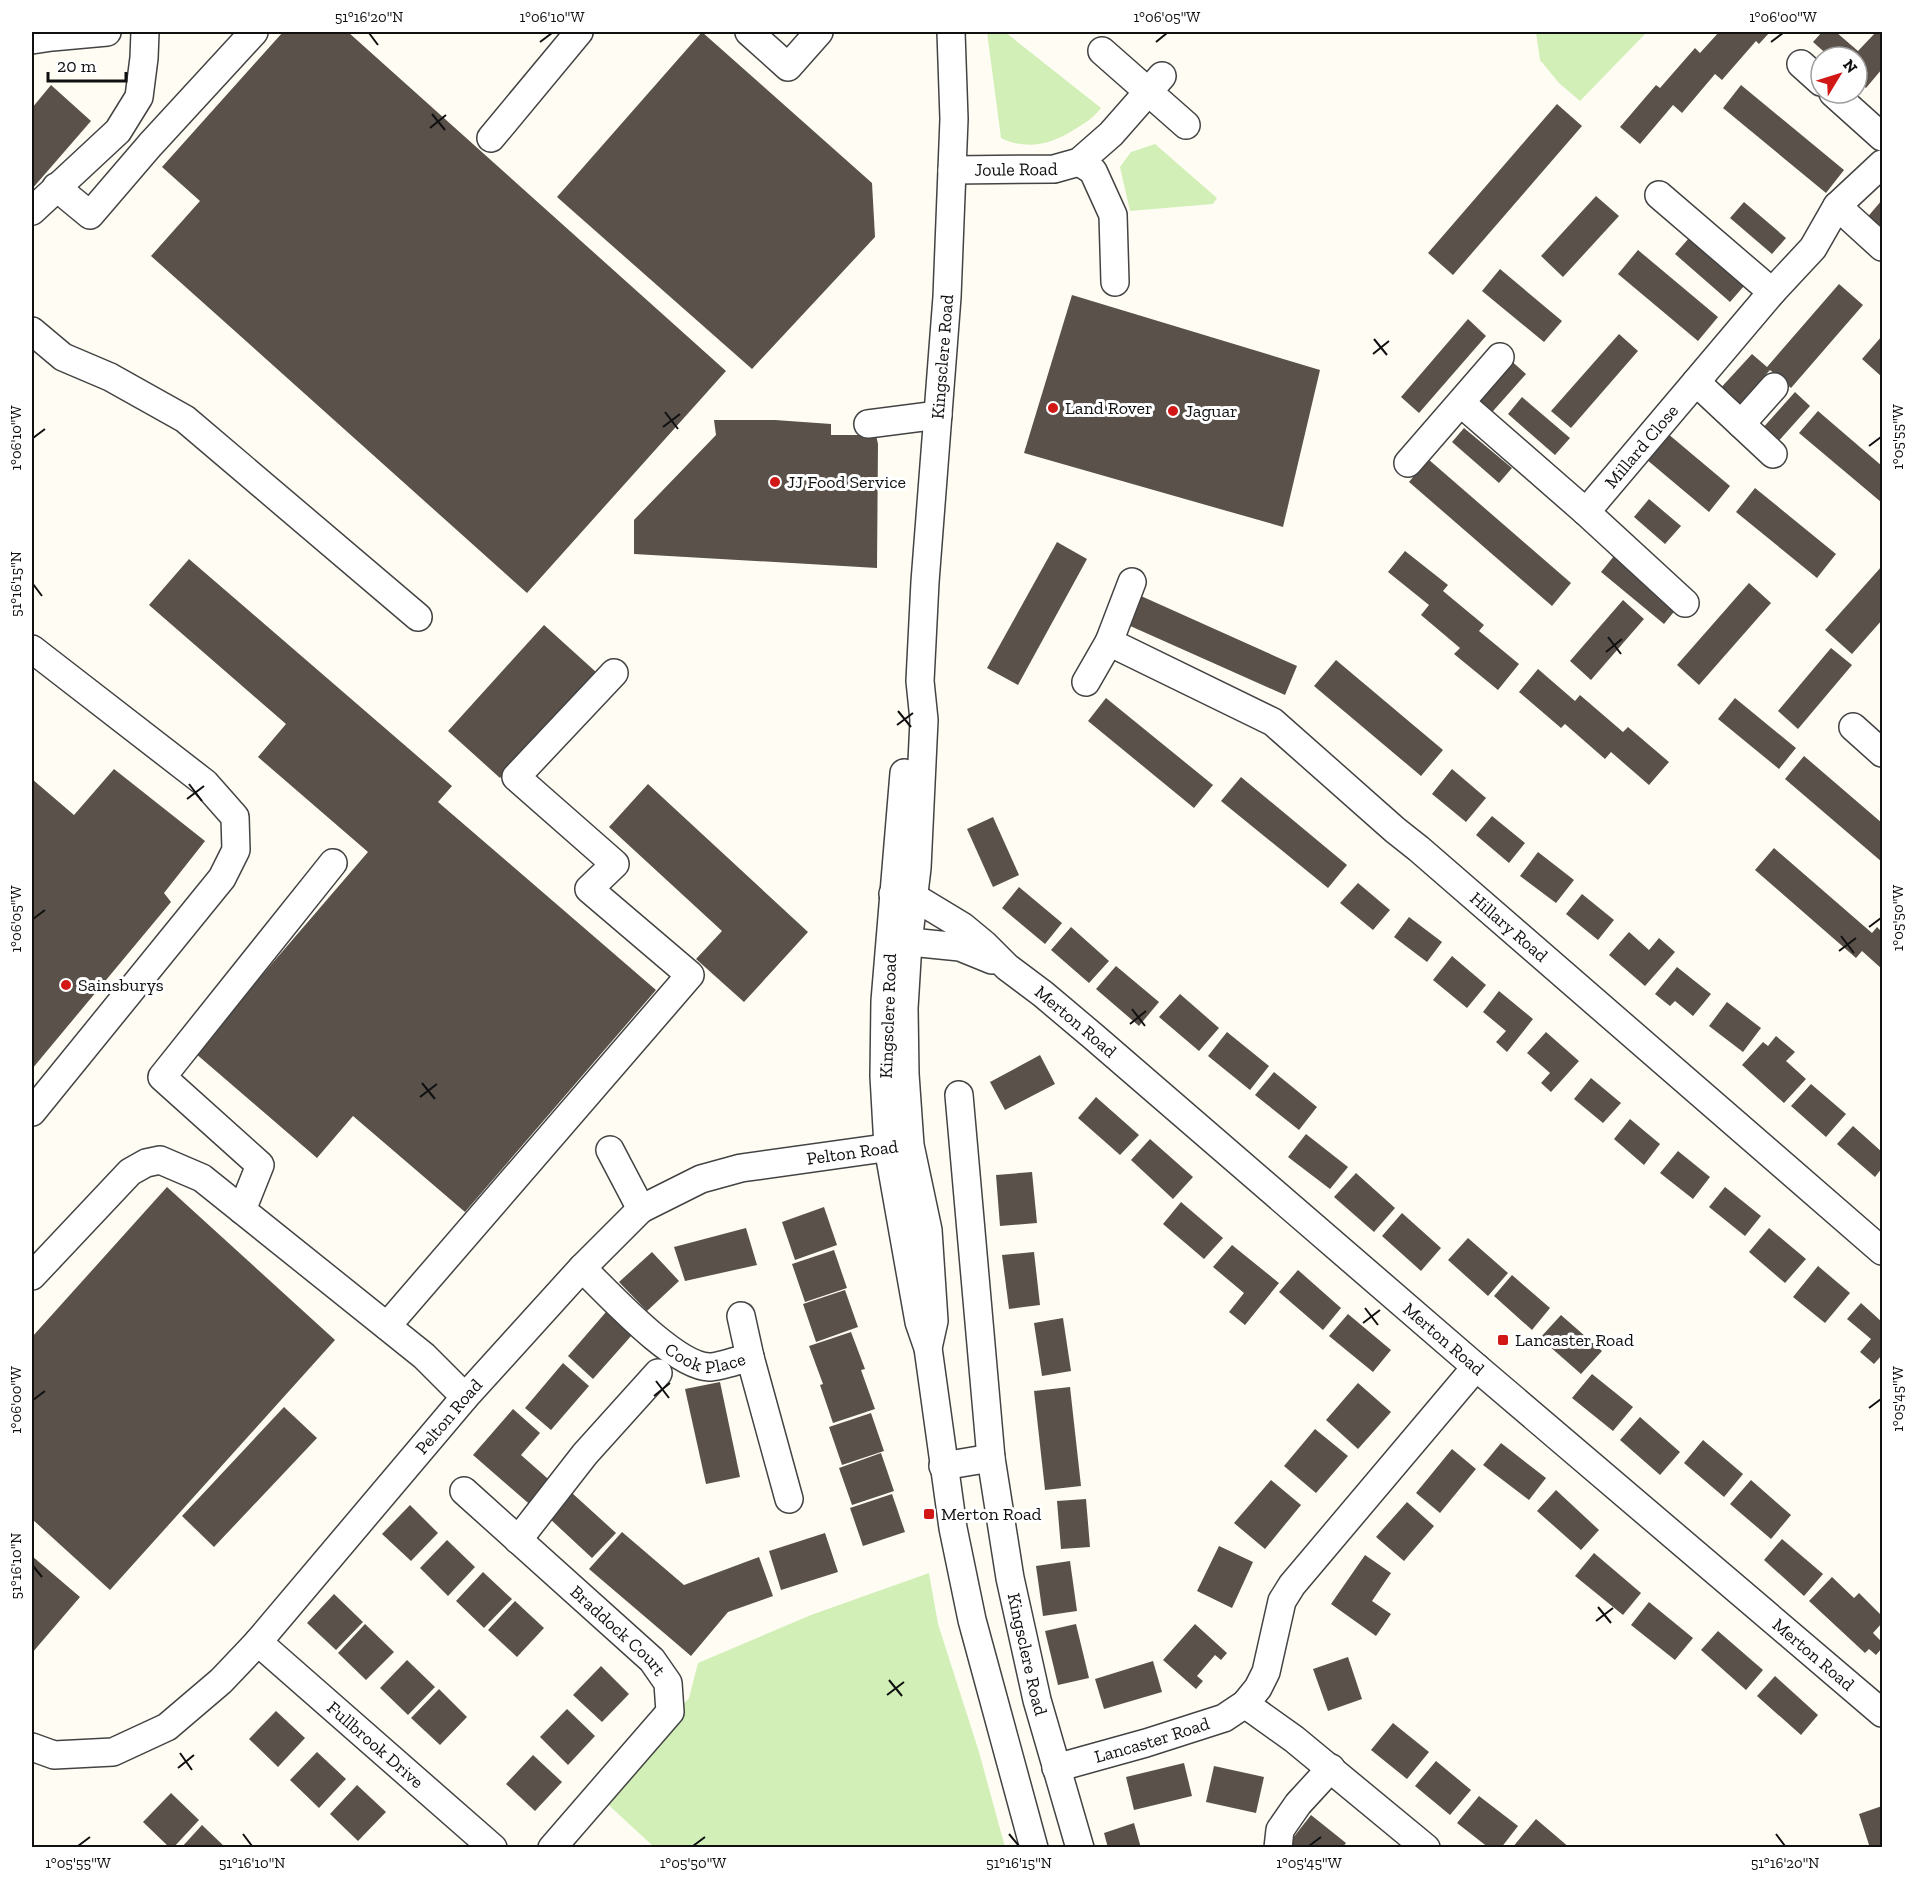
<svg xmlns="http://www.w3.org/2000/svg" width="1914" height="1879" viewBox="0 0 1914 1879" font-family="'Zilla Slab',serif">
  <rect width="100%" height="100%" fill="#fffdf3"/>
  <g fill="#d1efb7">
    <path d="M987 32H1005L1101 108C1093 119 1083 124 1072 131 1050 145 1025 150 1001 138Z"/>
    <path d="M1536 32H1647L1580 101 1559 83 1540 60Z"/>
    <path d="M1155 144 1217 198 1213 204 1130 211 1120 167 1131 152Z"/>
    <path d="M929 1573 938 1624 979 1752 1005 1847H654L601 1798 689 1698 698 1663 811 1615Z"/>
  </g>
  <g fill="#5a514b">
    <path d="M283 32H348L726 371 527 593 151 256 200 201 162 167Z"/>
    <path d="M702 32 872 183 875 237 752 369 557 197Z"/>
    <path d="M1719 32H1770L1759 44 1756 41 1722 80 1715 74 1682 113 1673 105 1640 144 1620 127 1656 85 1660 88 1695 48 1700 53Z"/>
    <path d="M1822 32H1836L1858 51 1876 32H1882V69L1866 88 1857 80V57H1830L1813 42Z"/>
    <path d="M51 85 91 121 32 189V108Z"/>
    <path d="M1741 85 1844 170 1826 193 1723 108Z"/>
    <path d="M1557 104 1582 126 1453 275 1428 253Z"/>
    <path d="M1596 196 1619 216 1563 277 1541 256Z"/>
    <path d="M1882 200V233L1865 220Z"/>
    <path d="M1744 202 1786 238 1772 254 1730 218Z"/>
    <path d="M1689 238 1744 286 1730 302 1675 254Z"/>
    <path d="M1638 250 1718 317 1698 341 1618 274Z"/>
    <path d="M1500 269 1562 321 1544 342 1482 291Z"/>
    <path d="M1839 284 1863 305 1791 388 1770 370 1735 409 1717 392 1752 354 1767 367Z"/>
    <path d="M1072 295 1320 370 1283 527 1024 453Z"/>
    <path d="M1468 319 1486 336 1419 413 1401 397Z"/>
    <path d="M1619 334 1638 351 1571 428 1551 411Z"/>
    <path d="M1882 336V377L1862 359Z"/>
    <path d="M1508 358 1526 374 1486 419 1468 403Z"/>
    <path d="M1795 392 1810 406 1776 444 1761 430Z"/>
    <path d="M1522 397 1570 438 1555 455 1508 414Z"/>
    <path d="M1818 411 1882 466V500L1881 502 1799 433Z"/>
    <path d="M714 420H775L831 424V435H876L878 444 877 568 634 554V520L716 435Z"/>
    <path d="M1464 428 1512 468 1499 483 1452 442Z"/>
    <path d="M1667 433 1730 486 1709 512 1646 459Z"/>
    <path d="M1428 459 1571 583 1552 606 1409 482Z"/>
    <path d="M1755 488 1836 554 1817 578 1736 512Z"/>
    <path d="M1649 499 1681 526 1665 544 1634 517Z"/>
    <path d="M1057 542 1087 559 1018 685 987 668Z"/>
    <path d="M1405 551 1448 585 1443 591 1484 625 1479 631 1519 664 1498 690 1454 654 1460 648 1421 615 1429 605 1388 572Z"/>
    <path d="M1614 556 1677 608 1664 624 1601 572Z"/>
    <path d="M189 559 452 786 438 802 656 990 465 1212 353 1116 317 1158 195 1053 368 852 258 757 286 724 149 605Z"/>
    <path d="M1882 566V620L1852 654 1825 630Z"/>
    <path d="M1749 583 1771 603 1699 685 1677 665Z"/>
    <path d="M1141 596 1297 666 1285 695 1128 625Z"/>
    <path d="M1623 600 1644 619 1591 680 1570 661Z"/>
    <path d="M544 625 596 672 500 778 448 731Z"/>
    <path d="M1831 648 1852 665 1798 729 1778 711Z"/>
    <path d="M1336 660 1443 750 1421 776 1314 686Z"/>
    <path d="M1538 669 1575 701 1580 695 1623 732 1628 727 1669 762 1649 785 1611 752 1605 759 1565 724 1561 728 1519 692Z"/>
    <path d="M1106 698 1213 785 1194 808 1088 721Z"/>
    <path d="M1735 698 1796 748 1779 769 1718 719Z"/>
    <path d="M1804 756 1882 823V862L1785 779Z"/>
    <path d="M114 769 205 841 164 893 171 902 32 1069V779L74 815Z"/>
    <path d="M1452 769 1486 798 1466 822 1432 794Z"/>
    <path d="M1241 777 1347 865 1328 888 1221 801Z"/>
    <path d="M648 784 808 932 744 1002 696 959 722 931 609 827Z"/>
    <path d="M1492 816 1525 843 1509 863 1476 835Z"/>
    <path d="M993 817 1019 875 993 887 967 829Z"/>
    <path d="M1774 848 1872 933 1877 927 1882 932V969L1862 951 1856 958 1755 870Z"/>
    <path d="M1538 852 1574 880 1556 903 1520 876Z"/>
    <path d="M1358 883 1390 910 1373 930 1340 903Z"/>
    <path d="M1019 887 1062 923 1045 944 1002 908Z"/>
    <path d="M1582 894 1614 920 1598 940 1566 914Z"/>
    <path d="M1409 917 1442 942 1427 962 1394 937Z"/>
    <path d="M1071 927 1109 961 1089 983 1051 950Z"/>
    <path d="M1629 932 1649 950 1659 938 1675 952 1645 986 1609 955Z"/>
    <path d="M1452 956 1486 985 1467 1008 1433 980Z"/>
    <path d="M1116 966 1159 1002 1139 1026 1096 989Z"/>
    <path d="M1677 967 1711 994 1693 1016 1675 1001 1670 1006 1655 994Z"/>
    <path d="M1499 991 1533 1019 1507 1052 1496 1042 1506 1031 1483 1012Z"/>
    <path d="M1180 994 1219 1028 1199 1051 1159 1017Z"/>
    <path d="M1727 1002 1761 1028 1743 1052 1709 1026Z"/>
    <path d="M1227 1032 1269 1066 1250 1090 1208 1056Z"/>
    <path d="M1546 1032 1579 1061 1551 1092 1541 1083 1550 1073 1527 1053Z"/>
    <path d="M1776 1036 1795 1052 1786 1061 1806 1079 1784 1103 1742 1065 1763 1042 1768 1046Z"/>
    <path d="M1040 1055 1055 1084 1005 1110 990 1082Z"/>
    <path d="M1274 1072 1317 1107 1299 1130 1255 1095Z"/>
    <path d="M1591 1078 1621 1103 1603 1123 1574 1099Z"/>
    <path d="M1811 1084 1846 1114 1826 1137 1791 1106Z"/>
    <path d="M1096 1097 1139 1135 1120 1155 1078 1118Z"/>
    <path d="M1630 1119 1660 1144 1644 1165 1614 1139Z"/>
    <path d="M1853 1126 1882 1152V1168L1875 1177 1837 1144Z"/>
    <path d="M1306 1134 1348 1167 1330 1189 1288 1157Z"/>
    <path d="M1150 1139 1193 1177 1173 1199 1131 1160Z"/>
    <path d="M1678 1151 1710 1177 1693 1199 1660 1173Z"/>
    <path d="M1032 1172 1037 1223 1000 1226 996 1175Z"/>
    <path d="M1356 1173 1395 1208 1374 1232 1334 1197Z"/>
    <path d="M167 1187 335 1340 110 1590 32 1519V1337Z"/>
    <path d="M1725 1187 1761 1216 1745 1236 1709 1207Z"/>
    <path d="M1181 1202 1223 1238 1204 1259 1163 1224Z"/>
    <path d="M824 1207 837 1245 795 1260 782 1222Z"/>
    <path d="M1402 1213 1441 1248 1421 1271 1382 1236Z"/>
    <path d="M746 1228 757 1265 685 1281 674 1247Z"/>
    <path d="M1769 1228 1806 1259 1785 1283 1749 1252Z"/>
    <path d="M1468 1238 1508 1273 1488 1296 1448 1260Z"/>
    <path d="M1232 1245 1279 1283 1245 1325 1229 1312 1244 1293 1213 1267Z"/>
    <path d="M834 1250 847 1288 805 1302 792 1264Z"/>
    <path d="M652 1252 679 1281 647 1311 619 1282Z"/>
    <path d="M1034 1252 1040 1305 1009 1309 1002 1255Z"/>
    <path d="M1818 1266 1850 1293 1825 1323 1793 1297Z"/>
    <path d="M1298 1270 1341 1308 1323 1330 1279 1292Z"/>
    <path d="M1512 1275 1550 1308 1532 1330 1494 1296Z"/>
    <path d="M845 1290 858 1327 816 1342 803 1304Z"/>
    <path d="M1861 1303 1882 1322V1355L1874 1364 1860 1352 1871 1339 1847 1319Z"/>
    <path d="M606 1312 632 1335 593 1379 568 1356Z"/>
    <path d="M1348 1314 1391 1350 1373 1372 1329 1336Z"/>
    <path d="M1561 1315 1602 1351 1581 1374 1540 1338Z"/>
    <path d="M1063 1318 1071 1371 1042 1376 1034 1323Z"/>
    <path d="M851 1332 865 1369 861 1370 875 1409 833 1423 820 1385 823 1384 809 1346Z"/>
    <path d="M563 1363 589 1386 551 1430 525 1408Z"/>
    <path d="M1592 1374 1633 1407 1613 1431 1572 1398Z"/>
    <path d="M720 1382 740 1477 706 1484 685 1389Z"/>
    <path d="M1358 1383 1391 1412 1358 1449 1326 1420Z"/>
    <path d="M1070 1387 1081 1486 1045 1490 1034 1391Z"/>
    <path d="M284 1407 317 1438 214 1547 182 1516Z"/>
    <path d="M513 1409 540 1433 521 1455 555 1485 534 1508 473 1455Z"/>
    <path d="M871 1413 884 1451 842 1465 829 1427Z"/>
    <path d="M1640 1417 1680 1452 1660 1475 1620 1440Z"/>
    <path d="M1315 1429 1348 1456 1316 1493 1284 1466Z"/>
    <path d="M1703 1440 1743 1474 1724 1497 1684 1463Z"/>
    <path d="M1501 1443 1546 1478 1529 1500 1483 1465Z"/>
    <path d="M1452 1449 1476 1469 1440 1513 1416 1493Z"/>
    <path d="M881 1453 894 1491 852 1505 839 1468Z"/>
    <path d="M1271 1480 1301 1505 1265 1549 1234 1523Z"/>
    <path d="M1751 1480 1791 1515 1771 1539 1730 1504Z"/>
    <path d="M1556 1490 1599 1530 1581 1550 1537 1511Z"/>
    <path d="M572 1493 616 1533 592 1558 549 1518Z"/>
    <path d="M892 1494 905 1532 863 1546 850 1508Z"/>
    <path d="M1086 1499 1090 1547 1061 1549 1057 1501Z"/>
    <path d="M1407 1502 1434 1526 1404 1561 1376 1537Z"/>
    <path d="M410 1505 438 1533 411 1561 382 1534Z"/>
    <path d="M622 1532 684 1585 759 1557 773 1596 728 1612 691 1656 589 1569Z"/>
    <path d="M825 1533 838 1572 781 1590 769 1551Z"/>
    <path d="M1782 1539 1823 1574 1804 1596 1764 1560Z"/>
    <path d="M447 1540 475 1567 448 1596 420 1568Z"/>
    <path d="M1219 1546 1253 1562 1232 1608 1197 1591Z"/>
    <path d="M1594 1553 1641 1593 1623 1615 1575 1576Z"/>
    <path d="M1365 1555 1391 1573 1372 1601 1391 1614 1376 1636 1331 1604Z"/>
    <path d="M32 1556 80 1597 32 1653Z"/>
    <path d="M1070 1561 1077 1611 1043 1616 1036 1566Z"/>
    <path d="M483 1572 512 1599 484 1628 456 1601Z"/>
    <path d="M1832 1577 1854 1598 1859 1593 1882 1616V1623L1873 1633 1882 1642V1648L1876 1655 1869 1649 1865 1653 1809 1601Z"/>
    <path d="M334 1594 363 1622 336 1650 307 1623Z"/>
    <path d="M515 1601 544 1628 517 1657 488 1630Z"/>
    <path d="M1649 1602 1693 1638 1675 1660 1631 1625Z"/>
    <path d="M365 1624 394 1652 366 1680 338 1653Z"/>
    <path d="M1076 1624 1089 1678 1058 1685 1045 1631Z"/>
    <path d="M1195 1624 1227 1653 1221 1660 1215 1655 1197 1676 1203 1681 1196 1689 1163 1660Z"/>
    <path d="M1718 1631 1763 1670 1746 1690 1701 1650Z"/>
    <path d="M1348 1657 1362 1699 1328 1711 1313 1669Z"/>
    <path d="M407 1660 435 1687 408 1715 380 1688Z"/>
    <path d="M1153 1661 1162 1692 1104 1709 1095 1679Z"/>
    <path d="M601 1666 629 1694 602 1722 573 1695Z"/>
    <path d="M1775 1676 1818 1715 1801 1735 1757 1696Z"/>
    <path d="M439 1689 467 1717 440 1745 411 1718Z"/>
    <path d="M567 1709 595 1736 568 1765 540 1737Z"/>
    <path d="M276 1711 305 1738 278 1767 249 1739Z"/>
    <path d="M1393 1723 1429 1752 1407 1779 1371 1750Z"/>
    <path d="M317 1752 346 1779 319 1808 290 1780Z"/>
    <path d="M533 1755 562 1782 535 1811 506 1784Z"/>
    <path d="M1436 1761 1471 1790 1450 1815 1415 1786Z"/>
    <path d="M1184 1763 1192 1796 1134 1810 1126 1777Z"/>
    <path d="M1214 1766 1264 1777 1256 1813 1206 1802Z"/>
    <path d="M357 1785 386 1812 358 1841 330 1814Z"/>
    <path d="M171 1793 199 1820 173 1848H170L143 1822Z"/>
    <path d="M1479 1796 1518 1826 1501 1848H1489L1457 1823Z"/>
    <path d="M1882 1806V1848H1870L1859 1814Z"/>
    <path d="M1311 1815 1346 1843 1342 1848H1295L1289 1843Z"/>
    <path d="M1536 1819 1570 1848H1512Z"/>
    <path d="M1134 1823 1141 1848H1108L1104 1833Z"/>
    <path d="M202 1825 226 1848H181Z"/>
  </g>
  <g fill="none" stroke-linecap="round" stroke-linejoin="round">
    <g stroke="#434343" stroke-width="30">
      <g id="minor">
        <path d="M749 32 788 67 819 32"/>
        <path d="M32 40 52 37 107 32"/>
        <path d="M1102 51 1186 125"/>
        <path d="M1801 64 1821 82"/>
        <path d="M1833 93 1882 137"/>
        <path d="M491 138 579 32"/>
        <path d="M1079 162 1093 171 1113 215 1115 282"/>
        <path id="s1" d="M952 170 1054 169 1079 162 1111 134 1162 76"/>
        <path d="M56 187 90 215 150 145 254 32"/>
        <path d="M1659 195 1772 292"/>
        <path d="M1837 206 1882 247"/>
        <path d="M32 211 118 131 139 97 144 58 145 32"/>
        <path d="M32 331 63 357 110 377 185 419 418 617"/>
        <path d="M1696 382 1773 454"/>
        <path d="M1461 403 1586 512 1685 603"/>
        <path d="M868 424 938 415"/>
        <path d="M1741 424 1774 387"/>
        <path d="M1408 463 1500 357"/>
        <path id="s2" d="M1586 512 1772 292 1813 248 1837 206 1882 164"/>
        <path id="s3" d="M1109 642 1273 722 1395 830 1419 849 1882 1251"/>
        <path d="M32 649 205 783 235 817 236 850 222 878 32 1112"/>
        <path d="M1086 682 1109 642 1132 582"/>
        <path d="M1853 727 1882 753"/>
        <path d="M904 773 885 1001 884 1076 888 1147 919 1322 928 1348 953 1528 972 1620 1034 1848"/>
        <path id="s4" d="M893 894 914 897 962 926 985 945 1007 967 1043 994 1094 1037 1476 1367 1882 1713"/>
        <path d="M891 943H920L960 947 992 960"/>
        <path id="s5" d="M959 1095 991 1458 1010 1578 1037 1700 1080 1848"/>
        <path d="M610 1150 641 1209"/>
        <path d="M242 1210 260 1165 162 1077 333 863"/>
        <path id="s6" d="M582 1268C608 1293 674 1366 709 1367 720 1367 738 1360 750 1357L789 1499"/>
        <path d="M32 1276 130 1172 146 1163 160 1160 202 1178 424 1356 465 1397"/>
        <path d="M741 1316 750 1357"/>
        <path d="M387 1326 690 975 589 889 615 864 516 777 614 673"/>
        <path id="s7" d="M928 1348 934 1321 928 1230 910 1145 905 1074 904 1008 908 943 917 868 924 720 920 681 925 582 947 297 954 119 951 32"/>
        <path d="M943 1466 991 1458"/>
        <path id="s8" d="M464 1491 652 1660 668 1683 670 1712 552 1848"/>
        <path d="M518 1540 585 1454 658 1373"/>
        <path id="s9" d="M258 1642 493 1848"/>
        <path d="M1245 1704 1294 1739 1426 1848"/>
        <path id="s10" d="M32 1747 54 1755 113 1752 167 1727 221 1681 258 1642 465 1397 582 1268 641 1209 701 1179 741 1168 906 1145"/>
        <path id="s11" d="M1056 1768 1146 1743 1224 1718 1245 1704 1258 1688 1266 1672 1282 1601 1292 1585 1476 1367"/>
        <path d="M1278 1848 1280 1830 1298 1804 1331 1768"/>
      </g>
    </g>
    <use href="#minor" stroke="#fff" stroke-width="27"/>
  </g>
  <path fill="none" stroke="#101010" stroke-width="2" d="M369 33 378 45M540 42 552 33M1156 42 1167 33M1771 42 1783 33M432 114 445 130M430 128 446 115M1374 339 1387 355M1373 354 1389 341M665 412 678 429M663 427 680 414M33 438 45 429M1869 446 1881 437M33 584 42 596M1608 637 1621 654M1606 652 1622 639M898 711 911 727M897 725 913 713M189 784 202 801M187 799 204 786M33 919 45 910M1869 927 1881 918M1841 936 1854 953M1839 951 1856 938M1132 1009 1145 1026M1130 1024 1146 1011M422 1083 435 1099M420 1097 437 1084M1365 1308 1378 1325M1363 1323 1380 1310M656 1381 669 1398M654 1396 670 1383M33 1400 45 1391M1869 1408 1881 1399M33 1566 42 1577M1598 1607 1611 1623M1596 1621 1613 1608M889 1680 902 1696M887 1695 904 1682M180 1753 192 1770M178 1768 194 1755M243 1834 252 1846M1009 1834 1019 1846M1776 1834 1785 1846M78 1846 90 1837M693 1846 705 1837M1309 1846 1321 1837"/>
  <g fill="#d11816" stroke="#fff" stroke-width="2">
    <circle cx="1053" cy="408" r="6"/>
    <circle cx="1173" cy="411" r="6"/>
    <circle cx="775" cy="482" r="6"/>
    <circle cx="66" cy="985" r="6"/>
    <rect x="1497" y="1334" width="12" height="12" rx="3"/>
    <rect x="923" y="1508" width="12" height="12" rx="3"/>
  </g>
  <g text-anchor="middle" stroke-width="6" stroke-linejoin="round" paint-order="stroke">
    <g font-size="18" fill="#101010" stroke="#fff">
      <text dy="6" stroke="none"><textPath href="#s1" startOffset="64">Joule Road</textPath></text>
      <text dy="6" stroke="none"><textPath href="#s7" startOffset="996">Kingsclere Road</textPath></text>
      <text dy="6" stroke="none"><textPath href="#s2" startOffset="86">Millard Close</textPath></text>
      <text dy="6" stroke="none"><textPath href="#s3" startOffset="495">Hillary Road</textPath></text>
      <text transform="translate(888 1016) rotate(-88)" y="6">Kingsclere Road</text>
      <text dy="6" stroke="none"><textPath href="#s4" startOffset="226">Merton Road</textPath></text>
      <text dy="6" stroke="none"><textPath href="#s10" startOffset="1066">Pelton Road</textPath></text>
      <text dy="6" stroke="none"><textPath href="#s4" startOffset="712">Merton Road</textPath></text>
      <text dy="6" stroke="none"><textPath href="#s6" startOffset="158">Cook Place</textPath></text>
      <text dy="6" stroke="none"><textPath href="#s10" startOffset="562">Pelton Road</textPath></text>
      <text dy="6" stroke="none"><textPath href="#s8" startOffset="208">Braddock Court</textPath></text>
      <text dy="6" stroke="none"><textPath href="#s5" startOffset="564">Kingsclere Road</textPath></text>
      <text dy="6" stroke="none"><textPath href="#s4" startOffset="1198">Merton Road</textPath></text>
      <text dy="6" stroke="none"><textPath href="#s11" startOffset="100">Lancaster Road</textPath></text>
      <text dy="6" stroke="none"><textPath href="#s9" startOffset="156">Fullbrook Drive</textPath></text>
    </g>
    <g font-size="18" fill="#101010" stroke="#fff" text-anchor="start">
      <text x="1065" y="414">Land Rover</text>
      <text x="1185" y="417">Jaguar</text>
      <text x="787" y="488">JJ Food Service</text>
      <text x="78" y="991">Sainsburys</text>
      <text x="1515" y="1346">Lancaster Road</text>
      <text x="941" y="1520">Merton Road</text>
    </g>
  </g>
  <rect width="1914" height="1879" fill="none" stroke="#ffffff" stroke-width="66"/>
  <g transform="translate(1839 75) rotate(52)"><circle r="28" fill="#ffffff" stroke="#9f9f9f" stroke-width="1.5"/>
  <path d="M0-4.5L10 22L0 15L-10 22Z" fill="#d11816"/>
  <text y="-9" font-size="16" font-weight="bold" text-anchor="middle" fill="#101010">N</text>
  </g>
  <path d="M48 72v9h78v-9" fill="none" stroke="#101010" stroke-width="3"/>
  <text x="57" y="72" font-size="18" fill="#101010" stroke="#ffffff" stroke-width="4.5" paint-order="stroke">20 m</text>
  <rect x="33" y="33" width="1848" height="1813" fill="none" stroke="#101010" stroke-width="2"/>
  <g font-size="15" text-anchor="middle" fill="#101010">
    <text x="369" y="22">51°16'20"N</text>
    <text x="552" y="22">1°06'10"W</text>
    <text x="1167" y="22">1°06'05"W</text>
    <text x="1783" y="22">1°06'00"W</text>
    <text transform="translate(1898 437) rotate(-90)" y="5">1°05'55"W</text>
    <text transform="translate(16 438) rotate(-90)" y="5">1°06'10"W</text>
    <text transform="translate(16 584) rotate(-90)" y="5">51°16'15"N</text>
    <text transform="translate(1898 918) rotate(-90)" y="5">1°05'50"W</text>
    <text transform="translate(16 919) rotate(-90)" y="5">1°06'05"W</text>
    <text transform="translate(1898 1399) rotate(-90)" y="5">1°05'45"W</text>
    <text transform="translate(16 1400) rotate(-90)" y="5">1°06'00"W</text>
    <text transform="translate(16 1566) rotate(-90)" y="5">51°16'10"N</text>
    <text x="78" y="1868">1°05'55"W</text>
    <text x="252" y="1868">51°16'10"N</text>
    <text x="693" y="1868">1°05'50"W</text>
    <text x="1019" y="1868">51°16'15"N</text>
    <text x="1309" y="1868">1°05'45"W</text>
    <text x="1785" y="1868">51°16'20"N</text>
  </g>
</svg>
